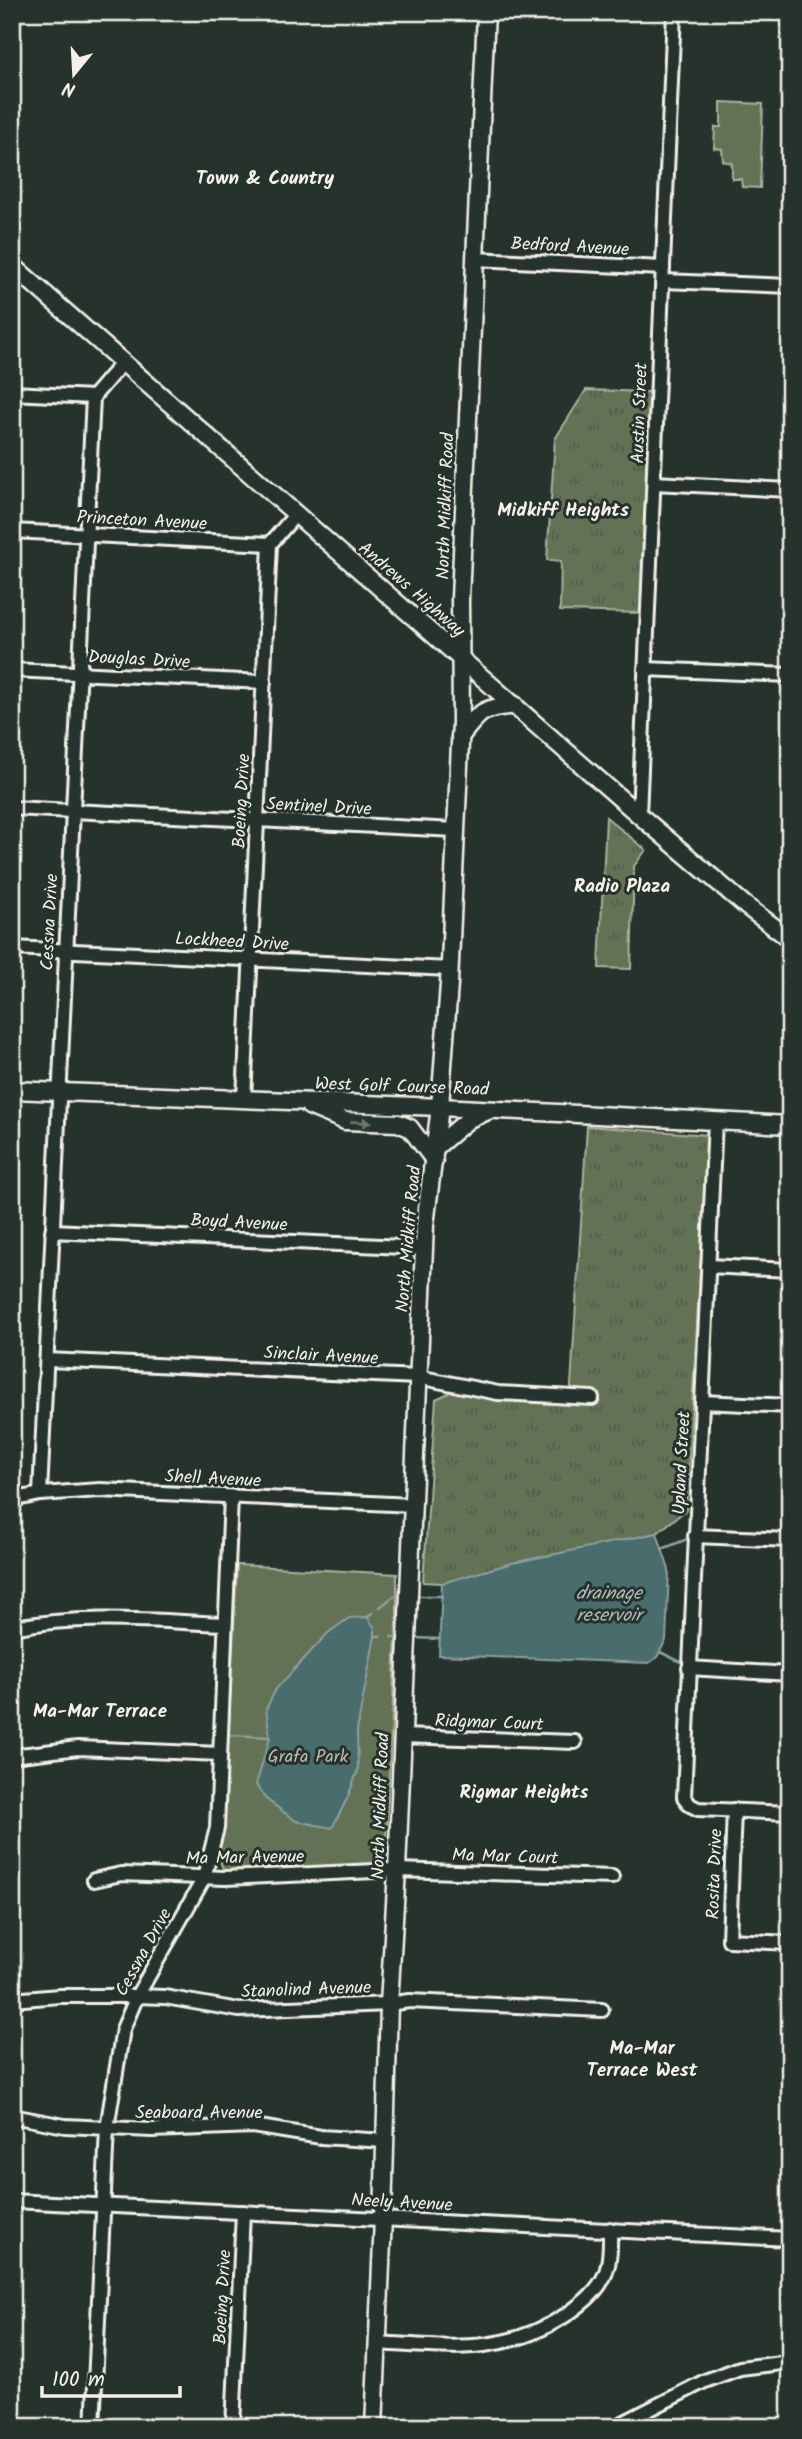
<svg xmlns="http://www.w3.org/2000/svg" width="802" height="2439" viewBox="0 0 802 2439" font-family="Kalam,sans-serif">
  <defs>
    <pattern id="grass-tufts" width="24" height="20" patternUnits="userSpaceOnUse" patternTransform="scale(1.75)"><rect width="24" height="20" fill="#637254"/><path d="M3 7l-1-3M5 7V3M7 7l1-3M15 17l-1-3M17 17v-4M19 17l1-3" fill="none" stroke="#555b4c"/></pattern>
  </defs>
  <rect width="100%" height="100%" fill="#26332d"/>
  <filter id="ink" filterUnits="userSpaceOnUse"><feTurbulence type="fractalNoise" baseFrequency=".0143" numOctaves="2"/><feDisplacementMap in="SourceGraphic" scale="14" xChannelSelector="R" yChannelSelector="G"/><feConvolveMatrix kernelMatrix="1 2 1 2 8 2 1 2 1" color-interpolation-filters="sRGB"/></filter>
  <g filter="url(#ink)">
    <g fill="url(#grass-tufts)" stroke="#acb29e" stroke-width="2">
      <path d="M586 390 649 392 641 613 560 611 561 561 547 560 555 439Z"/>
      <path d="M606 817 646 850 634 866 631 969 599 968Z"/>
      <path d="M587 1126 708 1135 686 1510 657 1533 442 1583 423 1582 436 1399 453 1391 500 1398 570 1401Z"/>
    </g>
    <g fill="#637254" stroke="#acb29e" stroke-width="2">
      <path d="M721 102 763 104 760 188 742 187 741 179H732V163L723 161 722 149 714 148 715 127H721Z"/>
      <path d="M237 1565 397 1574V1619L385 1859 379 1863 281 1871 226 1872C212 1861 224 1823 225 1806 229 1726 233 1645 237 1565Z"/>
    </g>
    <g fill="#486c6d" stroke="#8da19e" stroke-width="2">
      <path d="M657 1533 669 1570 666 1640 657 1657 649 1663 439 1655 442 1583 512 1563Z"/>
      <path d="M367 1617 375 1628V1636L357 1730 358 1770 347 1799 332 1828 296 1821 266 1799 256 1785 270 1737 266 1709 276 1689 328 1633 349 1618Z"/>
    </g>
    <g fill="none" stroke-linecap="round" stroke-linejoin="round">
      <g stroke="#8da19e" stroke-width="2.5">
        <path d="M662 1549 690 1538"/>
        <path d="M417 1596H442"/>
        <path d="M380 1607 394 1596H400"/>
        <path d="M367 1617 372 1613"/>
        <path d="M375 1636H381"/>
        <path d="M391 1637H398"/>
        <path d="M415 1638 440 1639"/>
        <path d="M660 1652 683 1663"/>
        <path d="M228 1735 270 1737"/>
      </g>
      <g stroke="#f4f1e8" stroke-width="18">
        <g id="minor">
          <path d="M474 259 663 268"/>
          <path d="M663 281 790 286"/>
          <path d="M12 393 93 397"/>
          <path d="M654 483 790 490"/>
          <path d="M12 531 270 544"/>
          <path d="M645 669 790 675"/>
          <path d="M12 670 264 682"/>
          <path d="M12 808 456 830"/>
          <path d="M639 815 674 12"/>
          <path d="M12 948 450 969"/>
          <path d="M244 1099 270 544 296 514"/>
          <path d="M715 1121 684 1797 690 1805 698 1809 790 1813"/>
          <path d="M52 1231 425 1248"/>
          <path d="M708 1266 790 1270"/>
          <path d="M47 1360 418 1377 498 1393 592 1398"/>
          <path d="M702 1402 790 1406"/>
          <path d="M40 1494 93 397 123 362"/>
          <path d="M12 1500 40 1494 100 1490 412 1505"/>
          <path d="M695 1536 790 1540"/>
          <path d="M12 1628C82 1614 155 1621 225 1624"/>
          <path d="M689 1668 790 1674"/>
          <path d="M402 1736 575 1742"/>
          <path d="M12 1756 78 1748 220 1754"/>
          <path d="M734 1810 729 1940 790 1943"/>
          <path d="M94 1880 121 1874 225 1878 397 1870 612 1877"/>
          <path d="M12 2000 59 1996H137L165 1997 239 2010 389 2004 409 2001 602 2010"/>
          <path d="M12 2116 65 2126 152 2130 253 2126 321 2137 385 2141"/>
          <path d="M12 2201 790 2239"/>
          <path d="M377 2343C447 2347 504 2356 566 2315 582 2304 599 2291 606 2272 611 2258 610 2243 610 2229"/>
          <path d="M93 2427 107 2128 123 2029 137 1996 204 1878 217 1828 231 1497"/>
          <path d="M233 2427 243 2212"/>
          <path d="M615 2427 705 2381 740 2368 790 2362"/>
        </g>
      </g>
      <g stroke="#f4f1e8" stroke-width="21">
        <g id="major">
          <path d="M12 265 639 815 746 906 790 939"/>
          <path d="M460 737C481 710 481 709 515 705"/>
          <path d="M12 1090 440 1107 790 1125"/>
          <path d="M309 1106 345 1121 398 1123 410 1128 434 1160"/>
          <path d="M436 1147 469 1119 488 1111"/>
          <path d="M374 2427 383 2218 389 2004 397 1870 425 1225 440 1107 449 984 461 722 460 599 486 12"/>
        </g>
      </g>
      <use href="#minor" stroke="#26332d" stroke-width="12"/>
      <use href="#major" stroke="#26332d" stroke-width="16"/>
    </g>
    <defs><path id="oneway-solid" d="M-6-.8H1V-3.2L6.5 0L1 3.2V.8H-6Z" transform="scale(1.75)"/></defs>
    <use fill="#6e766e" href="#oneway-solid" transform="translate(361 1122) rotate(2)"/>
  </g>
  <g text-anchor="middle" stroke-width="6" stroke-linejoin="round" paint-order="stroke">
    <g font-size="18" fill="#f4f1e8" stroke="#26332d">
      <text transform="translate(570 246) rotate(3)" y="6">Bedford Avenue</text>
      <text transform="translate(639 413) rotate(-88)" y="6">Austin Street</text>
      <text transform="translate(445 506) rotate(-88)" y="6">North Midkiff Road</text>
      <text transform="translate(142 520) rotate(3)" y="6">Princeton Avenue</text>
      <text transform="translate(412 589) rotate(41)" y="6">Andrews Highway</text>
      <text transform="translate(139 659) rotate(3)" y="6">Douglas Drive</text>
      <text transform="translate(241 801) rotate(-87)" y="6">Boeing Drive</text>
      <text transform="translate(319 806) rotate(3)" y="6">Sentinel Drive</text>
      <text transform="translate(49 922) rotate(-87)" y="6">Cessna Drive</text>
      <text transform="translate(232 941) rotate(3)" y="6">Lockheed Drive</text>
      <text transform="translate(402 1086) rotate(2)" y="6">West Golf Course Road</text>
      <text transform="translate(239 1222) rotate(3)" y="6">Boyd Avenue</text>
      <text transform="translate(408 1239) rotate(-85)" y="6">North Midkiff Road</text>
      <text transform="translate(321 1355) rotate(3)" y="6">Sinclair Avenue</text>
      <text transform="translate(681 1463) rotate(-87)" y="6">Upland Street</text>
      <text transform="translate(213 1478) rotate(3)" y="6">Shell Avenue</text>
      <text transform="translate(489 1722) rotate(2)" y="6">Ridgmar Court</text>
      <text transform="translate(380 1806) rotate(-88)" y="6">North Midkiff Road</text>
      <text transform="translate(505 1856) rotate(2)" y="6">Ma Mar Court</text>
      <text transform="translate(245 1857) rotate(-1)" y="6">Ma Mar Avenue</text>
      <text transform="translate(714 1874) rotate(-88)" y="6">Rosita Drive</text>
      <text transform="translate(143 1952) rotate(-61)" y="6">Cessna Drive</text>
      <text transform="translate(306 1989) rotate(-2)" y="6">Stanolind Avenue</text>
      <text x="199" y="2118">Seaboard Avenue</text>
      <text transform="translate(402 2202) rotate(3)" y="6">Neely Avenue</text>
      <text transform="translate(222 2297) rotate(-87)" y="6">Boeing Drive</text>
    </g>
    <g font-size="18" fill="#babead" stroke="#26332d">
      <text x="308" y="1762">Grafa Park</text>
    </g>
    <g font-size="19" font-weight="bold" fill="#f4f1e8" stroke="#26332d">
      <text x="265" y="184">Town &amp; Country</text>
      <text x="563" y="516">Midkiff Heights</text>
      <text x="622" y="892">Radio Plaza</text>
      <text x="100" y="1717">Ma-Mar Terrace</text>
      <text x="524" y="1798">Rigmar Heights</text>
      <text x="642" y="2054">Ma-Mar<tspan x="642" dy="22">Terrace West</tspan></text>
    </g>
    <g font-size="19" font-style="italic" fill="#afbcb7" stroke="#26332d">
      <text x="609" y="1599">drainage<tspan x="609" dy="22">reservoir</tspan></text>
    </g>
  </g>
  <rect width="802" height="2439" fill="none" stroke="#26332d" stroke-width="42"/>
  <rect x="21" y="21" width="760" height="2397" fill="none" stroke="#f4f1e8" stroke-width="2.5" filter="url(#ink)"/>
  <g transform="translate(74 74) rotate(198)" stroke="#26332d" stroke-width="5" paint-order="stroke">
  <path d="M0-5L12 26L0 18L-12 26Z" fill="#f4f1e8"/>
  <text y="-10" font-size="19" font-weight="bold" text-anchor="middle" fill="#f4f1e8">N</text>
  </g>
  <path d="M42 2386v10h138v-10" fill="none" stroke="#f4f1e8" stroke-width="3.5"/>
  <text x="52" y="2386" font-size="21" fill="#f4f1e8" stroke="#26332d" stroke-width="5" paint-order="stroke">100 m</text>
</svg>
